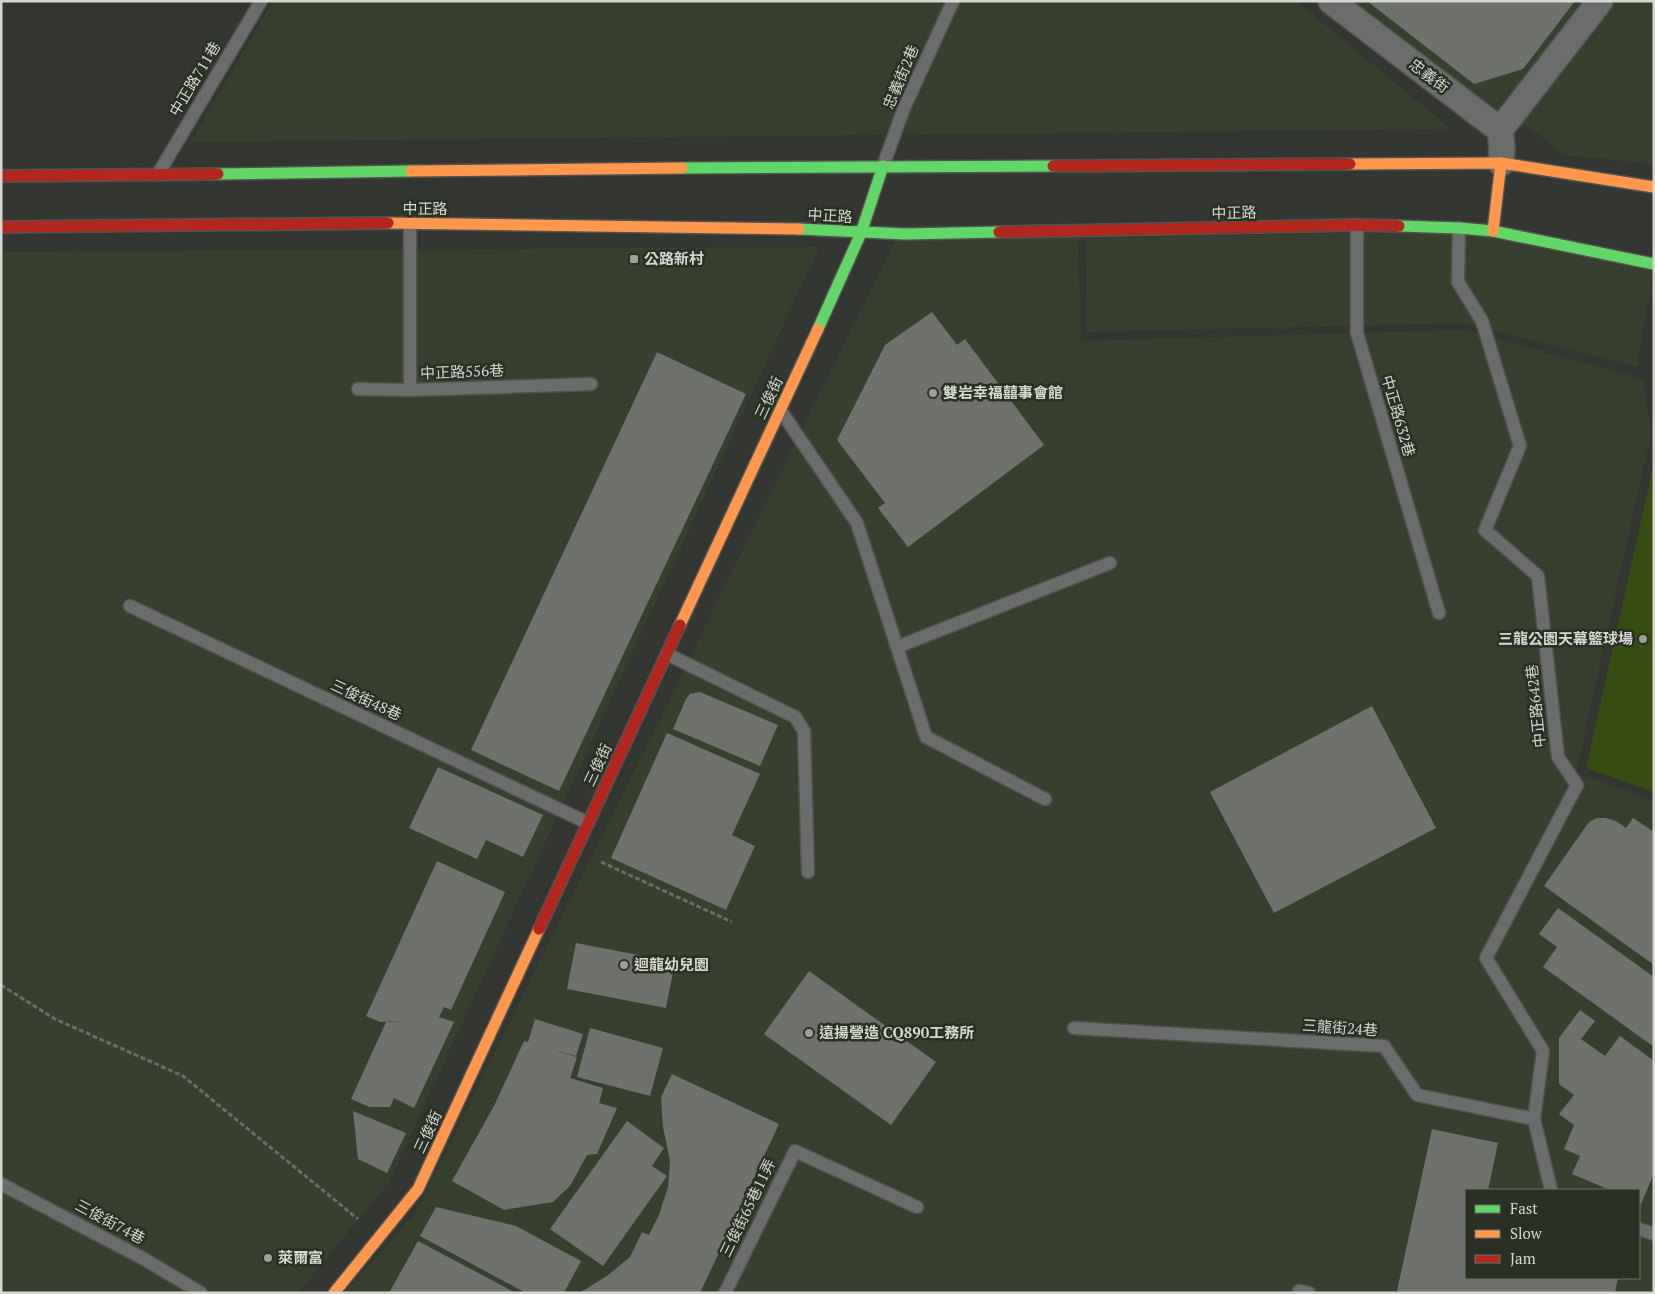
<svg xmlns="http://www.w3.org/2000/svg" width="1655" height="1294" viewBox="0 0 1655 1294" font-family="'PT Serif','Noto Sans TC',serif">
  <rect width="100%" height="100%" fill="#343731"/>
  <g fill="#37402f" fill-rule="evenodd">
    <path d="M273 1H1296L1451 129 191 142Z"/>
    <path d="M1352 1H1654V164L1562 155 1537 133 1493 108Z"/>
    <path d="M1489 229 1653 269 1637 367 1464 323 1087 332 1086 239Z"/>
    <path d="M1078 232 1081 341 1464 330 1643 379 1651 434 1576 773 1654 800V1293H345L417 1211 897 237ZM1466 1190H1639V1278H1466Z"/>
    <path d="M819 247 389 1182 298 1293H1V252Z"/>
  </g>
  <path fill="#374d12" d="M1654 463V792L1586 768Z"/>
  <g fill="#6f716c">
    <path d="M1367 1H1575L1523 69 1474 84Z"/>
    <path d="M932 312 957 345 965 339 1044 445 908 547 878 508 885 503 837 440 885 345Z"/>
    <path d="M657 352 746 394 559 791 471 750Z"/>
    <path d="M700 692 778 725 760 766 673 729 686 699 690 694Z"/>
    <path d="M1372 706 1436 828 1274 913 1210 792Z"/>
    <path d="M667 733 760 774 732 835 755 846 726 910 611 858Z"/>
    <path d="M438 767 543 815 523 857 486 840 477 859 409 828Z"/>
    <path d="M1597 818H1606L1616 821 1626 828 1633 818 1654 832V965L1544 886 1589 822Z"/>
    <path d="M437 861 505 892 451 1010 444 1007 439 1017 454 1022 414 1108 394 1098 390 1107H369L351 1099 386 1022 403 1021 380 1022 366 1016Z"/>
    <path d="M1558 908 1654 977V1047L1543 967 1557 947 1539 934Z"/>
    <path d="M576 943 675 962 666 1008 567 989Z"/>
    <path d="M809 971 936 1062 891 1125 764 1034Z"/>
    <path d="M1580 1010 1595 1021 1581 1039 1605 1056 1620 1036 1654 1061V1173L1641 1204 1639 1202V1190H1610L1572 1174 1580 1156 1564 1149 1574 1125 1559 1114 1574 1095 1559 1084V1038Z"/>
    <path d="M535 1019 583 1034 576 1056 550 1049 577 1057 570 1078 603 1088 599 1103 617 1108 597 1154 587 1155 570 1186 553 1202 504 1210 452 1181 495 1104 524 1041 528 1042Z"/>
    <path d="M590 1028 663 1048 650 1096 577 1077Z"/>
    <path d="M672 1074 779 1124 700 1293H579L607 1276 630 1257 642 1232 649 1235 659 1215 668 1187 670 1161 663 1127 661 1097Z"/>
    <path d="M353 1111 406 1133 387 1173 358 1159Z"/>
    <path d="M627 1121 664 1148 652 1166 667 1176 603 1266 550 1229Z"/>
    <path d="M1432 1129 1498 1143 1488 1190H1466V1278H1618L1615 1293H1403L1397 1291Z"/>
    <path d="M436 1207 516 1226 581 1261 564 1293H526L420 1236Z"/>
    <path d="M418 1241 516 1293H389Z"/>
  </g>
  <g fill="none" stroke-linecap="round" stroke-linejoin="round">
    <g stroke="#51534e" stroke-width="15">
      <g id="lane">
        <path d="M883 166 904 108 953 1"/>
        <path d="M158 174 261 1"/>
        <path d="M410 223V390"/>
        <path d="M1357 225V333L1439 613"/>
        <path d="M1459 228 1458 282 1482 321 1520 446 1485 530 1538 576 1558 757 1577 785 1486 958 1543 1051 1534 1119"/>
        <path d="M358 389 410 390 591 384"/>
        <path d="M781 411 857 523 926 737 1045 799"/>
        <path d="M130 606 588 823"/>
        <path d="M897 647 1110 563"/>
        <path d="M667 654 795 717 804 731 808 872"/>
        <path d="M1074 1028 1384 1046 1417 1095 1534 1119 1551 1190"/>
        <path d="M1 1184 144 1259 201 1293"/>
        <path d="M1639 1229 1654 1234"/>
        <path d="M1299 1291 1309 1293"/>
        <path d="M725 1293 795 1151 917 1207"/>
      </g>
    </g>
    <g stroke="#51534e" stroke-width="28">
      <g id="street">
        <path d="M1331 1 1500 130 1502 148 1501 163"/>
        <path d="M1500 130 1600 1"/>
      </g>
    </g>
    <g stroke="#51534e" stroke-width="14">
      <g id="fast">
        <path d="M682 168 1053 166"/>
        <path d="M218 174 411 171"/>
        <path d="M1399 226 1459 228 1493 231 1654 264"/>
        <path d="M799 229 906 234 999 232"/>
        <path d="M818 329 861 233 883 166"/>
      </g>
    </g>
    <g stroke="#51534e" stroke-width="14">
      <g id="slow">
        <path d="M1350 164 1501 163 1654 187"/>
        <path d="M411 171 682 168"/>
        <path d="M388 223 799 229"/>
        <path d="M1493 231 1501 163"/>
        <path d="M680 625 818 329"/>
        <path d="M334 1293 418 1189 539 929"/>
      </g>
    </g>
    <g stroke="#51534e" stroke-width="14">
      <g id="jam">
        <path d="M1053 166 1350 164"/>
        <path d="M1 176 218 174"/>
        <path d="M1 227 388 223"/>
        <path d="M999 232 1357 225 1399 226"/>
        <path d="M539 929 680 625"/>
      </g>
    </g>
    <g stroke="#6a6c6a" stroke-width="3" stroke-dasharray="5 2.5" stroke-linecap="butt">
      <path d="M601 862 732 922"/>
      <path d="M1 985 55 1019 183 1076 358 1219"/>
    </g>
    <use href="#lane" stroke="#6b6d6d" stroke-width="12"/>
    <use href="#street" stroke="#6b6d6d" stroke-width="25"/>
    <use href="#fast" stroke="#63d668" stroke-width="11"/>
    <use href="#slow" stroke="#ff974d" stroke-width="11"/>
    <use href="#jam" stroke="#b3261e" stroke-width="11"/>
  </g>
  <g fill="#9ca098" stroke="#2a3024" stroke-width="2">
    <rect x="629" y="254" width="10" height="10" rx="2.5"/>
    <circle cx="933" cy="393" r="5"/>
    <circle cx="1643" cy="639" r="5"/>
    <circle cx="624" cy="965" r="5"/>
    <circle cx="809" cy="1033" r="5"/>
    <circle cx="268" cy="1258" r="5"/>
  </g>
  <g text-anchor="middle" stroke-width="5" stroke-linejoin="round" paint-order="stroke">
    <g font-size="15" fill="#d4d8d0" stroke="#2a3024">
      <text transform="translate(1429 76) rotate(37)" y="5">忠義街</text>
      <text transform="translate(901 77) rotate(-67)" y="5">忠義街2巷</text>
      <text transform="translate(195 79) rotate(-59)" y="5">中正路711巷</text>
      <text x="425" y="214">中正路</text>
      <text transform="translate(1234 213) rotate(-1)" y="5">中正路</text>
      <text transform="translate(830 216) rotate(3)" y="5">中正路</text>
      <text transform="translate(462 372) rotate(-2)" y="5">中正路556巷</text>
      <text transform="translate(769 398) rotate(-65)" y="5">三俊街</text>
      <text transform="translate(1398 416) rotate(74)" y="5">中正路632巷</text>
      <text transform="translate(366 700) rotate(25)" y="5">三俊街48巷</text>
      <text transform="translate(1536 706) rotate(-96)" y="5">中正路642巷</text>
      <text transform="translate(598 765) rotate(-65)" y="5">三俊街</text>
      <text transform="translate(1340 1028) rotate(4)" y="5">三龍街24巷</text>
      <text transform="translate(428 1132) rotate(-65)" y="5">三俊街</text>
      <text transform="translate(748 1208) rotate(-64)" y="5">三俊街65巷11弄</text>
      <text transform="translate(110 1222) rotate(28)" y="5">三俊街74巷</text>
    </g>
    <g font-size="15" font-weight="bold" fill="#d4d8d0" stroke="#2a3024" text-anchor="start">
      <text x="644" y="264">公路新村</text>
      <text x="943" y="398">雙岩幸福囍事會館</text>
      <text x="1633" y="644" text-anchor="end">三龍公園天幕籃球場</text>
      <text x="634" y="970">迴龍幼兒園</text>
      <text x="819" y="1038">遠揚營造 CQ890工務所</text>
      <text x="278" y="1263">萊爾富</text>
    </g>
  </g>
  <rect width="1655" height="1294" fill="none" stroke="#d4d8d0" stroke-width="5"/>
  <rect x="1465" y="1189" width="175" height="90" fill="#2a3024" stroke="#6e7369"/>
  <rect x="1475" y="1205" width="25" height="8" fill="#63d668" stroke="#6e7369"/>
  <text x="1510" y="1214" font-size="15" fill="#d4d8d0">Fast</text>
  <rect x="1475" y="1230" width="25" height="8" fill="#ff974d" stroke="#6e7369"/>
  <text x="1510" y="1239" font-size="15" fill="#d4d8d0">Slow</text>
  <rect x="1475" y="1255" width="25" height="8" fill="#b3261e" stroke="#6e7369"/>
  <text x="1510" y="1264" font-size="15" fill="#d4d8d0">Jam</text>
</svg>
